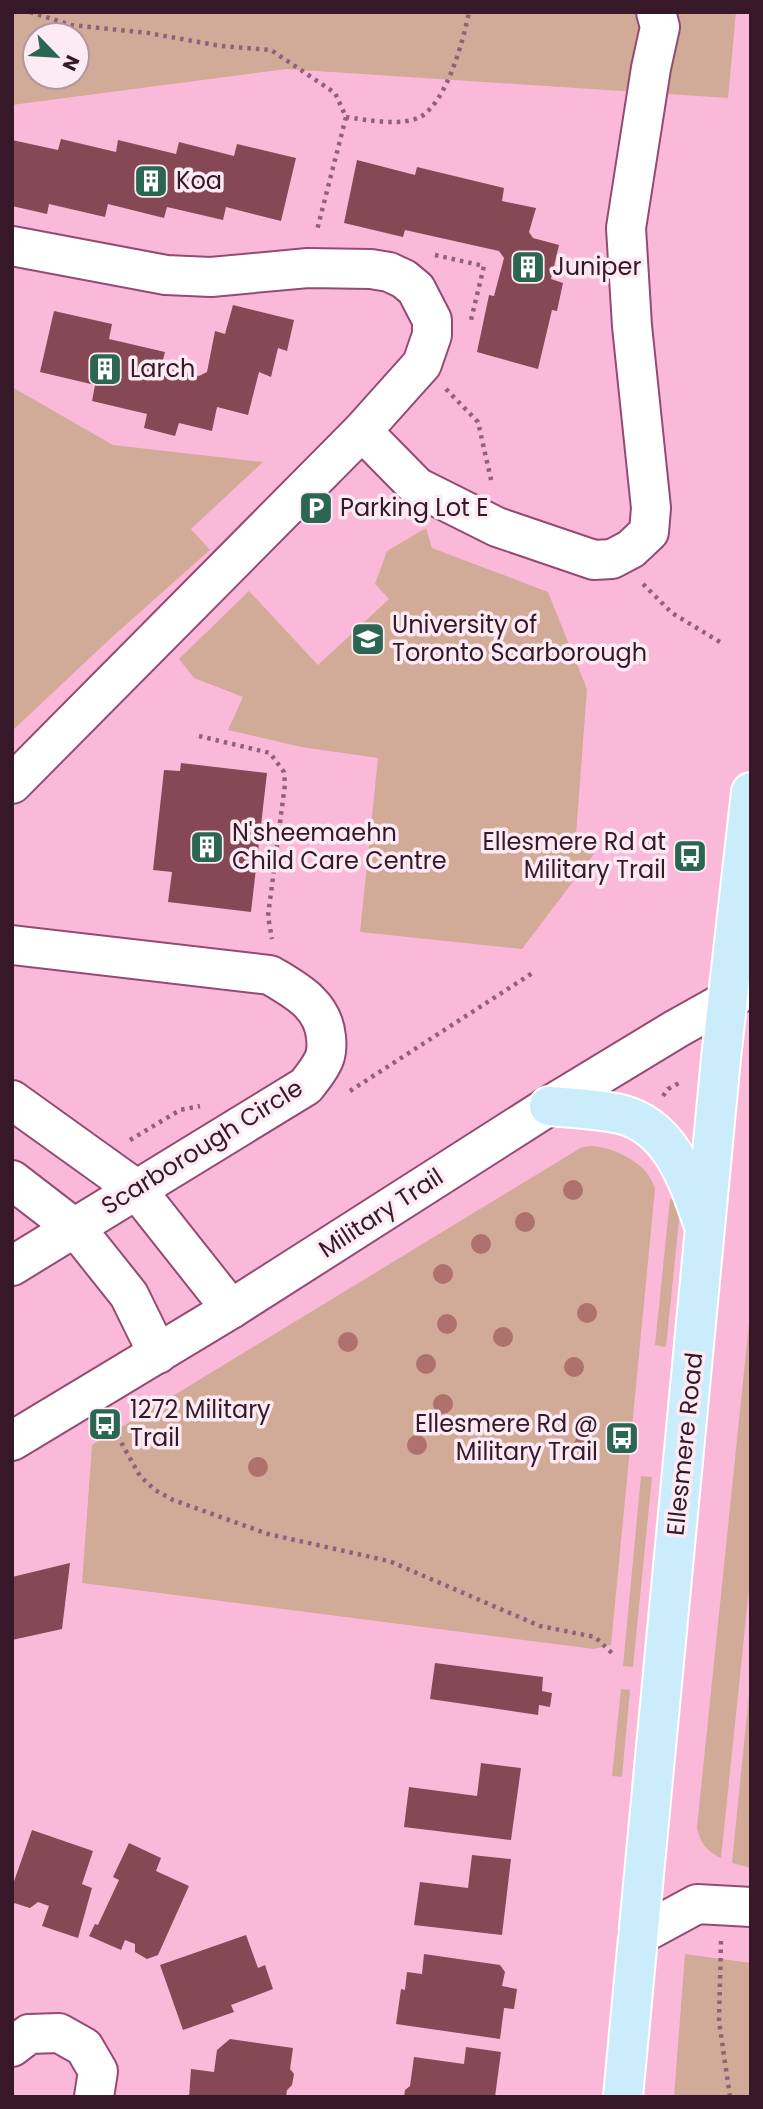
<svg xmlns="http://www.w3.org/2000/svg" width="763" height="2109" viewBox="0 0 763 2109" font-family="Poppins,sans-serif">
  <rect width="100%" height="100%" fill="#fbb9da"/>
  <g fill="#d2ab98" fill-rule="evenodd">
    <path d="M12 12H736L728 98 286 69 12 105ZM35 35H77V77H35Z"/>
    <path d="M12 387 113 445 263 462 191 529 210 550 111 638 12 731Z"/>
    <path d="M426 528 432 548 548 592 587 689 576 835 594 854 522 949 360 932 378 758 301 747 228 730 243 697 194 678 179 659 249 591 318 665 389 599 375 584 387 551Z"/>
    <path d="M592 1146C616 1148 649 1164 655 1189L611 1645 594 1649 82 1583 92 1445 582 1147Z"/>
    <path d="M670 1199 681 1201 666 1347 655 1345Z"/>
    <path d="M751 1304V1570L721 1858C706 1851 700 1843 697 1827Z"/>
    <path d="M641 1476 652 1477 633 1667 623 1666Z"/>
    <path d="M751 1674V1868L732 1863Z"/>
    <path d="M621 1689 630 1690 622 1777 612 1776Z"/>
    <path d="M685 1954 751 1963V2097H674Z"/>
  </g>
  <g fill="#874855">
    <path d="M61 139 116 152 118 140 176 154 179 142 234 156 237 144 296 158 281 221 226 207 223 220 167 207 164 218 108 204 105 217 49 204 47 214 12 206V140L58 150Z"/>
    <path d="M357 160 415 175 417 167 504 188 502 201 536 208 529 232 533 238 559 245 551 279 563 283 557 311 552 310 538 369 477 352 489 295 494 296 504 258 499 251 405 230 403 237 344 223Z"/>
    <path d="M233 305 294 320 287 351 278 348 271 377 259 372 248 415 217 407 212 431 179 423 175 436 144 428 147 414 92 401 95 385 40 372 54 311 112 324 109 339 165 352 161 367 199 376 207 372 215 331 225 334Z"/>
    <path d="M181 763 267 773 251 912 168 902 172 872 153 870 164 770 180 771Z"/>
    <path d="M70 1563 62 1629 12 1640V1577Z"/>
    <path d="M435 1663 543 1677 542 1691 552 1693 550 1707 539 1705 538 1715 430 1699Z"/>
    <path d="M481 1763 521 1768 511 1840 404 1827 409 1787 477 1796Z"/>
    <path d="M32 1830 93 1851 82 1884 92 1888 78 1938 42 1926 49 1906 38 1902 30 1908 14 1903 12 1899V1887Z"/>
    <path d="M129 1843 161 1858 156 1871 189 1886 158 1955 147 1959 135 1952V1944L125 1940 121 1950 89 1936 95 1924 98 1925 119 1880 113 1877Z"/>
    <path d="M472 1855 511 1859 502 1935 414 1925 420 1882 468 1888Z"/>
    <path d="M246 1935 258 1968 265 1965 273 1989 231 2005 234 2012 183 2030 160 1965Z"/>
    <path d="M424 1954 500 1965 505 1972 502 1986 517 1989 514 2009 504 2008 500 2039 396 2024 401 1989 405 1990 407 1972 422 1974Z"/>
    <path d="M230 2039 293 2048 290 2069 294 2074 292 2085 287 2090 286 2097H189L191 2069 214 2072 217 2050Z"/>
    <path d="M466 2047 501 2052 495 2097H404L405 2090 410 2086 414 2057 464 2064Z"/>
  </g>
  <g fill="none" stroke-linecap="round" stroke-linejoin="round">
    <g stroke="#944b73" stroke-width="42">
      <g id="minor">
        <path d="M12 246 166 275 211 277 308 268 371 269 389 272 404 279 416 289 432 320V335L422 364 362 431 12 784"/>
        <path d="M362 431 417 487 497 527 594 560 612 559 631 549 649 532 651 508 632 326 626 228 651 68 660 27 656 12"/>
        <path d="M12 945 270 975C295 990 323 1004 326 1037 327 1046 327 1055 322 1063 318 1071 312 1078 306 1086L12 1266"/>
        <path d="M12 1100 136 1189 231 1309"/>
        <path d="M12 1180 73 1227 86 1241 129 1295 158 1354"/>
        <path d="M12 1441 231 1309 549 1106 676 1029 751 987"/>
        <path d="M638 1936 697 1904 751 1907"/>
        <path d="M12 2047 29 2034 59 2033 84 2047 98 2071 94 2097"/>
      </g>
    </g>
    <g stroke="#fff" stroke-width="42">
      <g id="major">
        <path d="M549 1106C572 1108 598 1109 620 1114 671 1126 688 1180 703 1223"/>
        <path d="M623 2097 721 1058 751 792"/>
      </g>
    </g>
    <g stroke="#90627a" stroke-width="4.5" stroke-dasharray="3.5 5" stroke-linecap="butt">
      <path d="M30 12 71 25 148 33 221 46 271 50 335 93 346 117 317 230"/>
      <path d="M346 117C366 120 404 127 422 116 448 98 463 41 469 12"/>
      <path d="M435 255 484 266 471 320"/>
      <path d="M446 389 478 422 492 484"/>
      <path d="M643 584 672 613 720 642"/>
      <path d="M199 736 270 753 284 772 285 784 268 916 272 939"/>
      <path d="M350 1091 534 972"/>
      <path d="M663 1096 668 1089 681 1082"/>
      <path d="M130 1140 180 1110 200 1106"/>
      <path d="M113 1428 140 1476 155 1490 173 1500 268 1534 389 1561 540 1626 595 1637 614 1655"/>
      <path d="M721 1941 719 2021 730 2097"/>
    </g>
    <use href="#minor" stroke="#fff" stroke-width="38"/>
    <use href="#major" stroke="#cbecfa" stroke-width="38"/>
  </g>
  <g fill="#af716e">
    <circle cx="573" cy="1190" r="10"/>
    <circle cx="525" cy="1222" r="10"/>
    <circle cx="481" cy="1244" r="10"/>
    <circle cx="443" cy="1274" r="10"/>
    <circle cx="587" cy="1313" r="10"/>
    <circle cx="447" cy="1324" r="10"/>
    <circle cx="503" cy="1337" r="10"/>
    <circle cx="348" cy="1342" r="10"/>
    <circle cx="426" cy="1364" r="10"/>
    <circle cx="574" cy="1367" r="10"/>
    <circle cx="443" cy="1404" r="10"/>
    <circle cx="417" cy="1445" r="10"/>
    <circle cx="584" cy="1445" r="10"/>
    <circle cx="258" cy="1467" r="10"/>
  </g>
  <defs>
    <g id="building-square" transform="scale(1.75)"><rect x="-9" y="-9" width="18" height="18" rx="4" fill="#2a6651" stroke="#fcebf3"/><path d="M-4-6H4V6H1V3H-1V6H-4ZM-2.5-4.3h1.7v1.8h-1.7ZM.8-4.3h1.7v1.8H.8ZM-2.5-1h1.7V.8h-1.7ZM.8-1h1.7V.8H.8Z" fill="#fff"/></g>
    <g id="parking-square" transform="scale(1.75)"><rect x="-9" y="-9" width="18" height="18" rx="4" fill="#2a6651" stroke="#fcebf3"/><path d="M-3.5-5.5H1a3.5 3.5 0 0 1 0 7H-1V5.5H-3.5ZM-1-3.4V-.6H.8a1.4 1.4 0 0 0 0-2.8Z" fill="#fff"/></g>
    <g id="university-square" transform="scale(1.75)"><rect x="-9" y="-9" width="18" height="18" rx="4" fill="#2a6651" stroke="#fcebf3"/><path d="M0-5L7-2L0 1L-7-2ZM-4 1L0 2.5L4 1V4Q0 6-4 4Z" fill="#fff"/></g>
    <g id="bus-square" transform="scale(1.75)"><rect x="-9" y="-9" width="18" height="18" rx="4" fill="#2a6651" stroke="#fcebf3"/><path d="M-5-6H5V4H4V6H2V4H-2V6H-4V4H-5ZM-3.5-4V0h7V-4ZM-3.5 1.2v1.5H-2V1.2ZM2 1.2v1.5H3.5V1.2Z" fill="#fff"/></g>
  </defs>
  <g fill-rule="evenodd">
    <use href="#building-square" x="151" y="181"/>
    <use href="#building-square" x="528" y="267"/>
    <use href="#building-square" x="105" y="369"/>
    <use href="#parking-square" x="316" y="508"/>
    <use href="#university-square" x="368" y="639"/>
    <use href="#building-square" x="207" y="847"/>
    <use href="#bus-square" x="690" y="856"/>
    <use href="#bus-square" x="105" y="1424"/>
    <use href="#bus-square" x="622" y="1438"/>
  </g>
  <g text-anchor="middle" stroke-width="7" stroke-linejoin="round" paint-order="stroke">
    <g font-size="24" fill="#361829" stroke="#fcebf3" text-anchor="start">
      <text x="176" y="189">Koa</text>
      <text x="552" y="275">Juniper</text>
      <text x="130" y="377">Larch</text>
      <text x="340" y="516">Parking Lot E</text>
      <text x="392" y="633">University of<tspan x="392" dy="28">Toronto Scarborough</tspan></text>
      <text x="232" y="841">N'sheemaehn<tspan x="232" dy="28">Child Care Centre</tspan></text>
      <text x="666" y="850" text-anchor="end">Ellesmere Rd at<tspan x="666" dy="28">Military Trail</tspan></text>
      <text x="130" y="1418">1272 Military<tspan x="130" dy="28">Trail</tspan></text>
      <text x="598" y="1432" text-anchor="end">Ellesmere Rd @<tspan x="598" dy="28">Military Trail</tspan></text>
    </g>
    <g font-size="24" fill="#361829" stroke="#fcebf3">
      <text transform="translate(202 1147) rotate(-32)" y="8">Scarborough Circle</text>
      <text transform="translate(381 1213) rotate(-33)" y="8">Military Trail</text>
      <text transform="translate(685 1444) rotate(-84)" y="8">Ellesmere Road</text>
    </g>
  </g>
  <rect width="763" height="2109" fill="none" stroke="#361829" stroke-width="28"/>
  <g transform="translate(56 56) rotate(115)"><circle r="33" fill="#fcebf3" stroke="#ad97a2" stroke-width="2"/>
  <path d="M0-5L12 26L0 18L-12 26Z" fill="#2a6651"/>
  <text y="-10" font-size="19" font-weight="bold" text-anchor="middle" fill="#361829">N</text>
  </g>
</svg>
